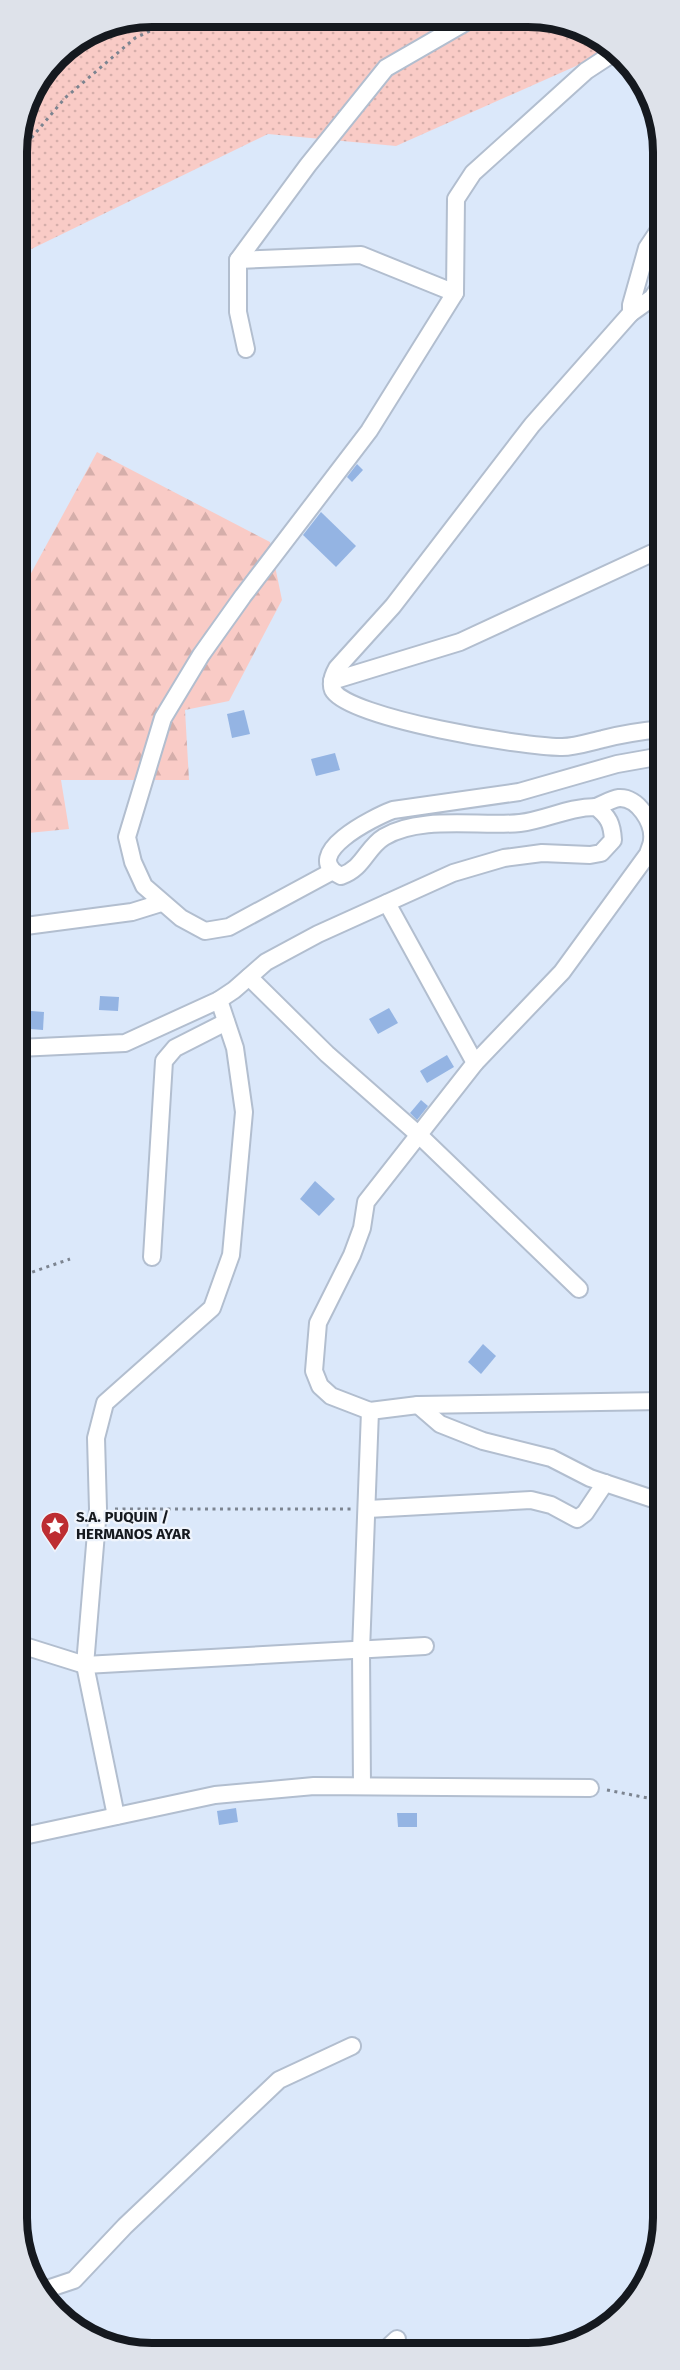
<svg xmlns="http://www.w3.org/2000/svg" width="680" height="2370" viewBox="0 0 680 2370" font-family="'Fira Sans',sans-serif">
  <defs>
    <pattern id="grass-dots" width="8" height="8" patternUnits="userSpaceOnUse" patternTransform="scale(1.5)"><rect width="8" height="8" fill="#f9cbc6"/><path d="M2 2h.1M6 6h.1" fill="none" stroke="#d5aeaa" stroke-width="1.8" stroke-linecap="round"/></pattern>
    <pattern id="forest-firs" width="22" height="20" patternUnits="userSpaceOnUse" patternTransform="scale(1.5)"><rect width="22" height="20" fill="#f9cbc6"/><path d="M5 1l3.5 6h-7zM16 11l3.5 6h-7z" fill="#d5aeaa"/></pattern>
  </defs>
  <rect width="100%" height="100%" fill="#dbe8fa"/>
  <path fill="url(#grass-dots)" d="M152 17 555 19 612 50 396 146 268 134 17 256V144L27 100 56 56 101 27Z"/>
  <path fill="url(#forest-firs)" d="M97 452 270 542 282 600 229 701 185 710 189 780H61L69 829 18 834 17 599Z"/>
  <g fill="#94b4e3">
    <path d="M357 464 363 470 352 482 347 477Z"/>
    <path d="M321 512 356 546 336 567 303 535Z"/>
    <path d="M244 710 250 734 232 738 227 714Z"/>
    <path d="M335 753 340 770 316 776 311 759Z"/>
    <path d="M100 996 119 997 118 1011 99 1010Z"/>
    <path d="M389 1008 398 1023 378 1034 369 1019Z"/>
    <path d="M18 1010 44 1012 43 1030 18 1028Z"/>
    <path d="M447 1055 454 1067 427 1083 420 1071Z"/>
    <path d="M421 1100 428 1106 417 1120 410 1113Z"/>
    <path d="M315 1181 335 1199 319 1216 300 1199Z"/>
    <path d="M483 1344 496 1356 481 1374 468 1362Z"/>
    <path d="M236 1808 238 1822 219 1825 217 1811Z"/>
    <path d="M397 1813H417V1827H398Z"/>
  </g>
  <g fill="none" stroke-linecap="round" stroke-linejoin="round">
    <g stroke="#b2becf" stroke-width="20">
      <g id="street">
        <path d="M661 227 647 248 631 305V313L532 425 393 606 337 668C333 675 330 683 333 690 347 718 528 748 562 747 575 747 590 742 603 739 622 734 642 731 662 729"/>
        <path d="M238 260 361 255 455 293"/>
        <path d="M631 313 652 298 661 285"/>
        <path d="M246 349 238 312V260L308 165 386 68 471 19"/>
        <path d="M332 681 460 642 661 549"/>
        <path d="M596 807C603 804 612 799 619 798 638 797 654 823 652 840 652 844 649 850 648 854L562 972 475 1063 366 1202 362 1228 352 1255 318 1323 314 1371 320 1386 331 1396 370 1411 418 1405 662 1401"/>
        <path d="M331 872 229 927 205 931 181 918 144 886 133 862 127 837 163 718 201 655 243 596 369 431 455 293 456 199 473 173 586 71 615 52"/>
        <path d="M387 903 475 1063"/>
        <path d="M18 927 132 912 161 903"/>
        <path d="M249 977 327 1054 420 1136 579 1289"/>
        <path d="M219 1000 234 990 266 962 318 934 453 873 504 858 542 853 590 855 601 853 613 840C612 824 609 817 596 807 568 807 546 820 520 823 480 827 420 815 384 837 366 848 364 868 341 876 298 855 374 817 393 810L519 792 617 764 662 756"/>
        <path d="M18 1048 125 1043 219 1000 235 1048 244 1112 231 1255 212 1308 105 1403 96 1438 98 1509 85 1665 116 1816"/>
        <path d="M152 1257 164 1061 175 1048 226 1022"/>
        <path d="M418 1405 440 1424 483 1441 551 1458 590 1478 662 1502"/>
        <path d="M368 1509 531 1500 551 1505 577 1519 585 1513 605 1483"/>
        <path d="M18 1644 85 1665 425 1646"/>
        <path d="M362 1786 361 1651 370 1411"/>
        <path d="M19 1837 215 1795 314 1786 590 1788"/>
        <path d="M44 2290 74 2280 125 2226 279 2080 352 2046"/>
        <path d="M384 2351 397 2339"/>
      </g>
    </g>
    <g stroke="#7c8490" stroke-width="3" stroke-dasharray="3 4.5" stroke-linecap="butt">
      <path d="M17 155 65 98 135 38 174 20V17"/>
      <path d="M18 1277 70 1259"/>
      <path d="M115 1509H351"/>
      <path d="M607 1790 663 1801"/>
    </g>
    <use href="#street" stroke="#fff" stroke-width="16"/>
  </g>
  <defs>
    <g id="sight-pin" transform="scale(1.5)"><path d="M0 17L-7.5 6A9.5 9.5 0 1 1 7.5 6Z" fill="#bd2d31" stroke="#eff4fc"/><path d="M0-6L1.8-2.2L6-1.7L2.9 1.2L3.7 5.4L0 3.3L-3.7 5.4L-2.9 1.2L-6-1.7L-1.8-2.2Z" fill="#fff"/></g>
  </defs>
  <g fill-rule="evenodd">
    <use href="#sight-pin" x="55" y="1526"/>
  </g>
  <g text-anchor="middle" stroke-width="4.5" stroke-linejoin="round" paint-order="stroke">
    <g font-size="15" font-weight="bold" fill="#15191f" stroke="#eff4fc" text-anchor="start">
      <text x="76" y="1522">S.A. PUQUIN /<tspan x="76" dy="17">HERMANOS AYAR</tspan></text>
    </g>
  </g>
  <path d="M0 0H680V2370H0ZM152 27H528A125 125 0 0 1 653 152V2218A125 125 0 0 1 528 2343H152A125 125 0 0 1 27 2218V152A125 125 0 0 1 152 27Z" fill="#dee2ea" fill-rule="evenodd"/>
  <path fill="none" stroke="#15191f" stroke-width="8" d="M152 27H528A125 125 0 0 1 653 152V2218A125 125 0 0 1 528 2343H152A125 125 0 0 1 27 2218V152A125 125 0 0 1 152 27Z"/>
</svg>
